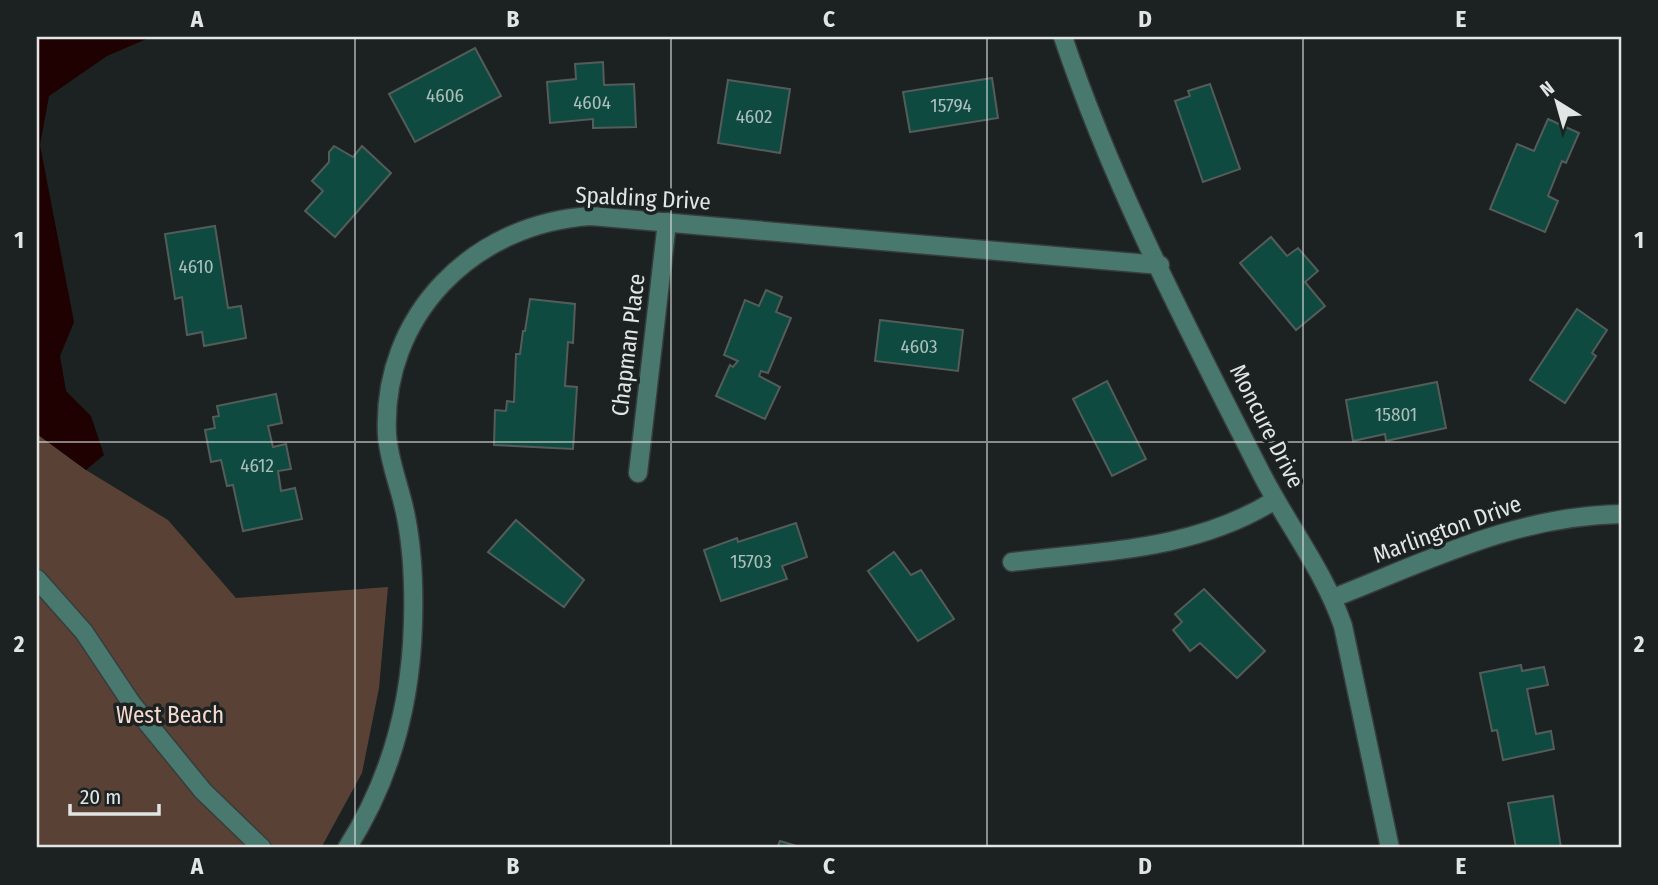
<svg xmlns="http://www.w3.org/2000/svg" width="1658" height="885" viewBox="0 0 1658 885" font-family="'Fira Sans Condensed',sans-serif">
  <rect width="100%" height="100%" fill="#1c2221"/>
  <path fill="#5a4136" d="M37 434 86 470 168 520 236 598 388 587 379 688 362 773 321 848H37Z"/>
  <path fill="#1e0100" d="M37 37H151L107 56 49 96 40 145 74 322 60 356 66 391 91 416 104 455 86 470 37 434Z"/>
  <g fill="#0f4a40" stroke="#545c5a" stroke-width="2">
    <path d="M475 48 501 96 415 142 389 94Z"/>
    <path d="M603 62 604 85 634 84 636 127 593 128V119L550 123 547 82 576 79 575 64Z"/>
    <path d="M992 78 998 118 910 132 903 92Z"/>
    <path d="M728 80 790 89 780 153 718 143Z"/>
    <path d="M1210 84 1240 169 1203 182 1175 101 1190 96 1188 91Z"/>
    <path d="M1548 119 1579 133 1566 163 1562 161 1548 196 1558 201 1545 232 1490 209 1517 144 1534 151Z"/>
    <path d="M334 146 353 157 362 146 391 173 335 237 305 211 323 191 312 181 329 162V152Z"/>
    <path d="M215 226 228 308 241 306 246 338 204 346 202 332 187 335 182 297 175 299 165 234Z"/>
    <path d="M1271 237 1287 256 1298 248 1318 271 1305 282 1325 306 1296 330 1240 263Z"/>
    <path d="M766 290 782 297 776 312 791 318 768 373 761 371 759 376 780 387 765 419 716 396 730 365 733 367 738 361 724 355 745 300 759 306Z"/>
    <path d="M530 299 575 304 573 343 568 342 565 386 577 387 573 449 494 445 495 410 506 411 507 401 514 402 516 354H520L523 331H525Z"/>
    <path d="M1577 309 1607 330 1592 353 1596 356 1565 403 1530 380Z"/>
    <path d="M880 320 963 330 958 371 875 361Z"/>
    <path d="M1107 381 1146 459 1112 476 1073 399Z"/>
    <path d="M1437 382 1446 428 1386 441 1385 434 1353 441 1346 400Z"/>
    <path d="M276 394 282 423 268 426 273 447 286 444 291 469 278 471 281 491 295 488 302 519 243 531 233 485 227 486 221 460 211 462 205 430 215 428 213 417 219 416 217 406Z"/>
    <path d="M516 520 584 580 564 607 488 552Z"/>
    <path d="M796 523 807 557 782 566 787 579 721 601 704 550 737 538 738 542Z"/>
    <path d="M894 552 911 575 921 570 954 619 918 641 868 571Z"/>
    <path d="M1204 589 1265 651 1237 678 1200 643 1190 651 1173 630 1182 622 1175 614Z"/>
    <path d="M1521 665 1522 671 1544 667 1548 685 1527 689 1536 734 1551 731 1554 749 1503 760 1497 730 1492 731 1480 673Z"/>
    <path d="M1553 796 1561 848H1516L1508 803Z"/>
    <path d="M780 841 803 848H777Z"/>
  </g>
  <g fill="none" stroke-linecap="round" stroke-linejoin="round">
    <g stroke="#383d3c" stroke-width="21">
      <g id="minor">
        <path d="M1063 37C1113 186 1187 327 1258 467 1285 522 1323 568 1343 626L1390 848"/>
        <path d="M638 473 667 222"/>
        <path d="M1012 562C1103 551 1196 550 1275 500"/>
        <path d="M37 579 84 632 132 704 203 791 262 848"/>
        <path d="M1333 598C1430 560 1515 516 1621 514"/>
        <path d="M347 848C391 779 411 704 413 623 414 588 413 552 406 517 401 489 389 463 387 435 381 315 474 223 591 216L1160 265"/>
      </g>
    </g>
    <use href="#minor" stroke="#49786e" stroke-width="18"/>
  </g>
  <path fill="none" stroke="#e1e5e4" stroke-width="2" stroke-opacity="0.55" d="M355 37V848M671 37V848M987 37V848M1303 37V848M37 442H1621"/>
  <g text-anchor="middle" stroke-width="7" stroke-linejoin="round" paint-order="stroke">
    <g font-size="19" fill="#acbebb">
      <text x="445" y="102">4606</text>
      <text x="592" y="109">4604</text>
      <text x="951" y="112">15794</text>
      <text x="754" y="123">4602</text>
      <text x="196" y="273">4610</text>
      <text x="919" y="353">4603</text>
      <text x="1396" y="421">15801</text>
      <text x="257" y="472">4612</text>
      <text x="751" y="568">15703</text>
    </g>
    <g font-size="23" fill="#e1e5e4" stroke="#1c2221">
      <text transform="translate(643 198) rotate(3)" y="8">Spalding Drive</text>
      <text transform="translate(628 345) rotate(-83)" y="8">Chapman Place</text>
      <text transform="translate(1267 426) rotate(63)" y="8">Moncure Drive</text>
      <text transform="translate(1447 529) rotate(-20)" y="8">Marlington Drive</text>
    </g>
    <g font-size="23" fill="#f7dace" stroke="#1c2221">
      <text x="170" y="723">West Beach</text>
    </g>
  </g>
  <rect width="1658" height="885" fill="none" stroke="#1c2221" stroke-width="77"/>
  <g transform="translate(1557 102) rotate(323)" stroke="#1c2221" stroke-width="5" paint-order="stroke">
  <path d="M0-5L12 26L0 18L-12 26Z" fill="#e1e5e4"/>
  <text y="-10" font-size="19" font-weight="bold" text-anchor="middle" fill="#e1e5e4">N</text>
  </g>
  <path d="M70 804v10h89v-10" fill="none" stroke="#e1e5e4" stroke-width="3.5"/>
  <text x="80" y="804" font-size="21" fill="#e1e5e4" stroke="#1c2221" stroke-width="5" paint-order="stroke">20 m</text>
  <rect x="38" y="38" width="1582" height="808" fill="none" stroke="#e1e5e4" stroke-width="2.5"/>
  <g font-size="23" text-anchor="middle" font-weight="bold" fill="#e1e5e4">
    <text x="197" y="27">A</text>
    <text x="513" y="27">B</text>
    <text x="829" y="27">C</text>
    <text x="1145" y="27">D</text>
    <text x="1461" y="27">E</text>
    <text x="19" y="248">1</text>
    <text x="1639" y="248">1</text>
    <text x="19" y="652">2</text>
    <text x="1639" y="652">2</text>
    <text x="197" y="874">A</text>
    <text x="513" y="874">B</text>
    <text x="829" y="874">C</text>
    <text x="1145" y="874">D</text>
    <text x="1461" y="874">E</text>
  </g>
</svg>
